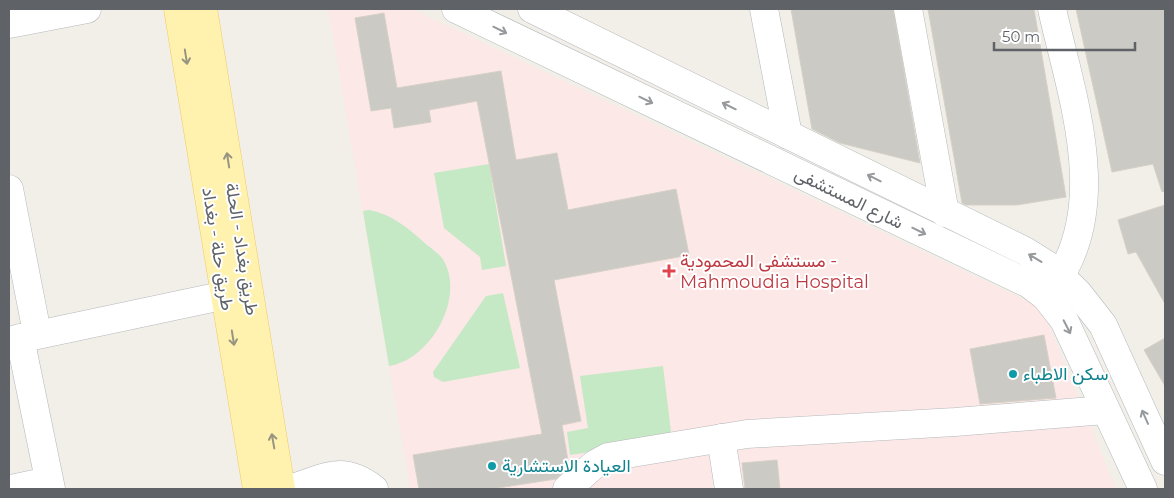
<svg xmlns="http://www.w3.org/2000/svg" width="1174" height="498" viewBox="0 0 1174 498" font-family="Montserrat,Vazirmatn,sans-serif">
  <rect width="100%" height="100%" fill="#f1efe8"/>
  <path fill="#fce8e6" d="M328 9H412L1042 308 1116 489H410Z"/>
  <g fill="#c5e8c5">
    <path d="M489 164 506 266 482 270 480 257 444 228 434 173Z"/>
    <path d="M369 210C394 215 409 229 427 245 432 249 441 255 444 261 465 299 430 360 389 366L363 211Z"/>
    <path d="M503 293 520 368 443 382 434 377 433 372 486 296Z"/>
    <path d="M663 366 672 440 570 455 567 432 588 428 580 376Z"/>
  </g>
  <g fill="#cccac5" stroke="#d6d1c6">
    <path d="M791 9H893L920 163 840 143 812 129Z"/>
    <path d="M928 9H1034L1066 197 1017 205H966L962 203Z"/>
    <path d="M1076 9H1165V191L1162 192 1153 164 1112 172Z"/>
    <path d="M384 13 397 88 501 71 516 160 557 153 568 210 676 189 689 255 554 280 581 421 562 425 569 467 556 479 491 489H419L413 455 542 434 477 101 429 110 431 122 394 128 391 108 371 111 355 18Z"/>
    <path d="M1165 205V304L1136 252 1128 254 1118 220Z"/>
    <path d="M1044 335 1056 398 980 404 970 349Z"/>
    <path d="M1165 338V386L1144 350Z"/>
    <path d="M777 460 780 489H745L742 463Z"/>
  </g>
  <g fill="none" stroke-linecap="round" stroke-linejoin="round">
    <g stroke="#b5b8bc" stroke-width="29">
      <g id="minor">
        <path d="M456 9 1029 284 1046 297 1064 320 1143 489"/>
        <path d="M532 9 1025 251 1052 268 1078 293 1103 325 1165 461"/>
        <path d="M764 9 788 135"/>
        <path d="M908 9 945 213"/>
        <path d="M9 24 87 9"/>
        <path d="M9 189 37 333"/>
        <path d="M1050 291C1114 209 1072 99 1052 9"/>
        <path d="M20 338 51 489"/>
        <path d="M9 341 226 295"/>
        <path d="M721 438 729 489"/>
        <path d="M11 489 49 481"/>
        <path d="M290 489C325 478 342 464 374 489"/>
        <path d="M567 489 595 464 608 457 747 434 955 422 1105 410"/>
      </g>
    </g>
    <g stroke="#f2c960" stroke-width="29">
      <g id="major">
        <path d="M178 9 257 489"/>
        <path d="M203 9 281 489"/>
      </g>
    </g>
    <use href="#minor" stroke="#fff" stroke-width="28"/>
    <use href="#major" stroke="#fff2af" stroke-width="28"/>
  </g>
  <defs><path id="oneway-shaft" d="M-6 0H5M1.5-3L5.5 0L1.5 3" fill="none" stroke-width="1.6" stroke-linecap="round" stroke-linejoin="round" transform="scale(1.25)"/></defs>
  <g stroke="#979a9d">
    <use href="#oneway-shaft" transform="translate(500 30) rotate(26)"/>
    <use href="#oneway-shaft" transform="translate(646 100) rotate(26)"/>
    <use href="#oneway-shaft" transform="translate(729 106) rotate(-154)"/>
    <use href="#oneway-shaft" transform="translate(874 178) rotate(-153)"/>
    <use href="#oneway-shaft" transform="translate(919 231) rotate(26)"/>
    <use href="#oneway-shaft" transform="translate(1035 258) rotate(-149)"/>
    <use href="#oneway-shaft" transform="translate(1067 327) rotate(63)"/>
    <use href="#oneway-shaft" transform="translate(1145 417) rotate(-114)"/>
  </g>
  <g stroke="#979581">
    <use href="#oneway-shaft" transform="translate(186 57) rotate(81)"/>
    <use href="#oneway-shaft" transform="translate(228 160) rotate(-99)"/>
    <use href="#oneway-shaft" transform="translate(233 338) rotate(81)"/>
    <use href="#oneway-shaft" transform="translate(273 441) rotate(-100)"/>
  </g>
  <path fill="#e0444e" stroke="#fff" stroke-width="2" d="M666.5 263.5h5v5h5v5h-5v5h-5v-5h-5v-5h5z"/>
  <g fill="#0f9aa8" stroke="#fff" stroke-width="2">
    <circle cx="1013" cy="374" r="5"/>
    <circle cx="492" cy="466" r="5"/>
  </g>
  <g text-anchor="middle" stroke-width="4" stroke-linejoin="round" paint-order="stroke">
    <g font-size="18" fill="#5f6368" stroke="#fff">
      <text transform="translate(849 198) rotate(26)" y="6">شارع المستشفى</text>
      <text transform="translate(218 249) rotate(81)" y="6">طريق حلة - بغداد</text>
      <text transform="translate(242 249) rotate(81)" y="6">طريق بغداد - الحلة</text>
    </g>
    <g font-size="18" fill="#be3a42" stroke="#fff" text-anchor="start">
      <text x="680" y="267">مستشفى المحمودية -<tspan x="680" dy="21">Mahmoudia Hospital</tspan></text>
    </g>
    <g font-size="18" fill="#0d838f" stroke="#fff" text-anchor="start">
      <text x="1023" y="380">سكن الاطباء</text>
      <text x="502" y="472">العيادة الاستشارية</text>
    </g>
  </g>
  <rect width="1174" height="498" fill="none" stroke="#5f6368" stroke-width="20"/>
  <path d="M994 42v8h141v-8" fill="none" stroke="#5f6368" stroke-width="2.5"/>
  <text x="1002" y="42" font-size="15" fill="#5f6368" stroke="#ffffff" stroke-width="4" paint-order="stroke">50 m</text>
</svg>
